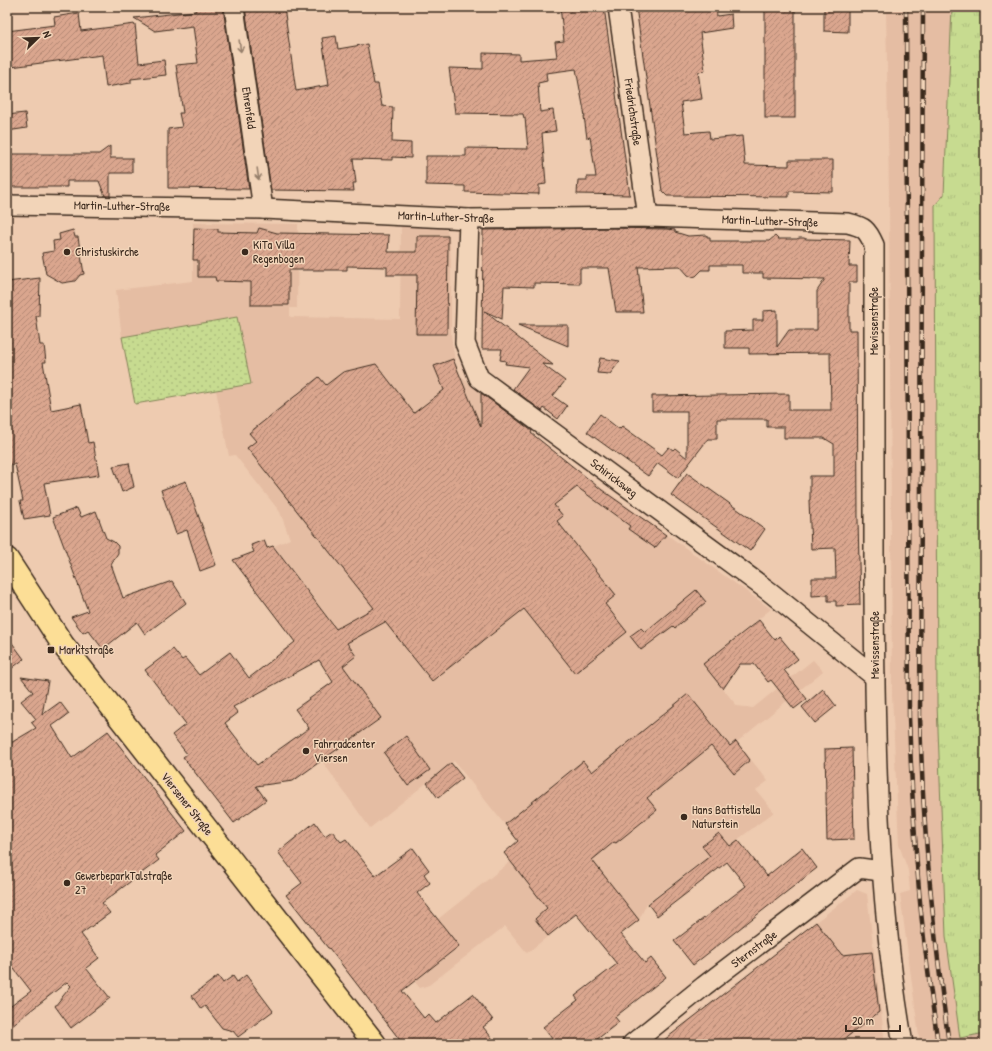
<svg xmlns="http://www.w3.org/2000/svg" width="992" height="1051" viewBox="0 0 992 1051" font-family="'Patrick Hand',sans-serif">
  <defs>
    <pattern id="industrial-grid" width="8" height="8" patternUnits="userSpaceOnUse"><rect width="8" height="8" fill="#e5bda3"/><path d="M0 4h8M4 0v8" fill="none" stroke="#c5a38c"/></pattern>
    <pattern id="grass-tufts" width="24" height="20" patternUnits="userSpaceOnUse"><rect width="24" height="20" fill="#c7db90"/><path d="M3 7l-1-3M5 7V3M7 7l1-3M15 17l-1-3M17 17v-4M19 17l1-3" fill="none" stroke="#acbc7c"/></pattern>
    <pattern id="garden-dots" width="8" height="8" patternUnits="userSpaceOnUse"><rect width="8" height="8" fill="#c7db90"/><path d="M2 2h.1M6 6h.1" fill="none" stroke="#acbc7c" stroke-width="1.8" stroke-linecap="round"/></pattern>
    <pattern id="building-hatch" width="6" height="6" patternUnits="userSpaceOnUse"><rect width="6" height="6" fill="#daa68e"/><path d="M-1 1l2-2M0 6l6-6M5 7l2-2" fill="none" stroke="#b28773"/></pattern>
  </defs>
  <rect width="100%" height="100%" fill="#eecbb0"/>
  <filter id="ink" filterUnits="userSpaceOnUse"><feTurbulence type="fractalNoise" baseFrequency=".025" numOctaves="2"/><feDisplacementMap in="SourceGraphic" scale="8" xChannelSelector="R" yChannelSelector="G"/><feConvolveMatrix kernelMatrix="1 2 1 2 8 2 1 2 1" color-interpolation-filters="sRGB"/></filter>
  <g filter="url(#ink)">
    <g fill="#e5bda3">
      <path d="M886 7H952L944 195 935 205 961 1044H920L900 894 910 891 908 870 899 845 892 695 889 194Z"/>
      <path d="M193 223 298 224 297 308H290V317L400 319 401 225 446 226 450 244 451 263V335L455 362 461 377 593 482 771 609 703 664 737 706 753 708 813 660 823 671 737 742 768 781 756 790 774 812 720 853 717 850 647 903 639 920 604 948 576 914 527 953 505 926 429 985 420 988 414 981 459 947 438 919 525 850 454 761 370 828 322 761 381 718 343 666 357 656 274 546 290 539 280 512 235 455 229 456 216 390 251 384 237 317 122 337 116 290 193 281Z"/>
      <path d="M857 890 867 894 885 1044H659Z"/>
    </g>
    <path fill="url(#industrial-grid)" d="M985 1033V1044H961L960 1038Z"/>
    <path fill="url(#grass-tufts)" stroke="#818257" d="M952 7H985V1033L960 1038 946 936 937 704 935 205 944 195Z"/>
    <path fill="url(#garden-dots)" stroke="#818257" d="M237 317 251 384 135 404 122 337Z"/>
    <g fill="url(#building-hatch)" stroke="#3b2a1e" fill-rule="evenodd">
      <path d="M195 7H223L249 189 168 188V129L182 127 179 113H183L176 65 198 63 193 26 155 31 134 18 196 11Z"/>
      <path d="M245 7H284L296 91 329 85 322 38 336 36 338 49 367 44 374 84H378L382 106 393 107 392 142 411 143V158L392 157V160L353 159 356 183H353L354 191 271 190Z"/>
      <path d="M560 7H604L630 195 577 194 578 180H587V177H596L590 137 587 138 584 116H585L576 69 546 73 547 81 538 83 540 112 553 110 556 131 542 133 546 184 539 185V194L465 192V186L426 185V156H466V148L528 149 525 118H524L523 114 455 113 449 68 483 69V53L519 54V60L557 57 555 42 564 41Z"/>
      <path d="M636 7H716L717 16 731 14 732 28 700 33 705 71 698 72 702 99 681 102 685 133 709 131 710 139 742 136 745 165 789 166V160H833V192L789 191V197L667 196 662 191Z"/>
      <rect x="765" y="7" width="30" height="111"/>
      <path d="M824 7H848V32L824 31Z"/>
      <path d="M79 13 81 31 135 24 139 63 164 60 166 75 131 79V83L106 87 102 55 11 67 8 49H7V31L55 25 54 17Z"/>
      <path d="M25 113 27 128 7 131V115Z"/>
      <path d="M110 146V158H132V173H110V196H105L99 181H67V187H7V154H99Z"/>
      <path d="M194 228 218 229V232L257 233 259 228 277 233 389 235 388 252H417V236H448L447 334H416L417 275H387V267L347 266V270H289V305H251V282L216 281 215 277H198V260H193Z"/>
      <path d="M610 228 666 229 675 230V232L688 236 707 235V237H710V241H769L775 236 778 239H797L799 238H804L806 239 850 240 849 266H857V282H849V330H857L858 520 860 605 836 606V601H828V595L812 596V578H836L835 548 811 549 809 500H810V476H834V444L824 438H784V427H767V419H717V439H708L678 478 658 463 648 476 587 432 600 414 619 429 622 426 662 455 669 447 673 450 675 448 687 458V411H652V396L789 394V410H831L830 353 749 354V348H725V331L753 330V320H763V311L777 310V347L789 330H817V291L825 279 763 278V273H742V265H710V270H702L696 276 692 277 688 275 680 266 638 267 643 312H616L609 268H580V284L534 283V287L504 286 502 319 484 311 553 365 542 364 565 381 553 396 567 406 558 419 544 408 542 411 513 389 529 367 505 364 506 361 500 360 502 349H482L483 230Z"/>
      <path d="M73 230 75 237H78L84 274 80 275 75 281 62 283 46 274 42 253 54 251 53 241 60 240 59 234Z"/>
      <path d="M40 278 39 316H36L40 345H44L46 362H43L51 410 81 404 88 443 93 442 99 475 44 483 50 515 24 519 20 501H23L15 464 10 465 7 450V282Z"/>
      <path d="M518 325H568V346Z"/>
      <path d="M600 358 620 361 610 374 597 373Z"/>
      <path d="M453 359 481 427V393L532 431 531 433 602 490 666 535 655 548 628 529 630 526 577 487 554 505 563 516 557 521 616 595 605 604 627 632 575 673 524 609 432 681 385 622 347 643 356 656 343 666 381 718 293 781 256 786 266 800 234 823 183 757 187 754 172 735 186 724 145 670 173 649 182 660 185 658 199 675 230 652 249 678 295 642 233 560 254 552 251 545 264 540 267 548 273 546 336 629 374 608 247 448 256 441 249 433 319 377 326 385 343 372 376 364 414 413 444 390 434 366ZM319 660 333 682 295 709 309 728 257 765 225 723 238 713 233 707Z"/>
      <path d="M129 463 134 487 122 492 113 466Z"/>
      <path d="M687 473 765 529 750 551 671 495Z"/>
      <path d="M186 481 216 565 200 571 187 530 176 534 161 490Z"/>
      <path d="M77 508 81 517 96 511 106 538 114 542 118 546V553L111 564 123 598 172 581 186 603 145 634 137 622 103 649 88 630 83 633 71 617 88 611 53 517Z"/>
      <path d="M696 590 706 602 675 628 673 626 641 650 630 636 641 628 645 632Z"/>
      <path d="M759 620 775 640 779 636 798 659 784 670 807 699 794 709 771 680 768 682 754 664H740L723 689 703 664Z"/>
      <path d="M7 636 24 659 7 672Z"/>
      <path d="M21 677 48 681 42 715 60 702 69 714 52 726 72 758 108 731 186 831 155 855 159 860 102 903 110 913 81 934 99 958 86 968 110 998 71 1028 55 1006 71 986 67 982 7 1029V1009L31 991 7 960V754L12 752 9 744 36 728 31 722 36 719 21 701 33 692Z"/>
      <path d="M823 689 836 706 815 723 802 707Z"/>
      <path d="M688 694 730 746 736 741 750 760 734 774 711 746 647 798 657 810 616 843 614 842 592 860 639 920 621 934 645 963 651 958 666 977 615 1017 619 1022 591 1044H556L543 1027 578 1000 575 996 617 964 576 914 548 936 535 919 547 908 504 853 518 841 505 824 583 761 592 772Z"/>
      <path d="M406 736 430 770 408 786 384 753Z"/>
      <path d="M852 748 854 839 827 840 825 749Z"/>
      <path d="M451 763 463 778 438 798 427 783Z"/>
      <path d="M315 822 325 836 332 831 341 842 346 839 375 876 413 848 429 870 424 874 430 883 417 893 459 946 402 991 424 1018 428 1014 436 1023 473 994 493 1020 483 1027 497 1044H403L329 948H328L286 895 302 883 278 852Z"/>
      <path d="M719 833 730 846 738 840 767 876 802 848 817 868 693 965 674 941 746 886 727 862 657 916 648 904 710 856 702 846Z"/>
      <path d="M816 922 842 955 872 952 879 1012 838 1044H659Z"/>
      <path d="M246 975 273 1011 238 1037 233 1031 222 1028 205 1006 201 1009 192 996 218 976 223 983 233 976 237 982Z"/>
    </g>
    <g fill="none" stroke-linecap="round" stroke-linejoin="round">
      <g stroke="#3b2a1e" stroke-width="22">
        <g id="minor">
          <path d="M234 7 263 209"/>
          <path d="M618 7 648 217"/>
          <path d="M7 205 263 209 469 219 648 217 848 223C864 227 867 229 874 245 874 361 874 478 874 595 875 745 877 896 903 1044"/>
          <path d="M469 219 465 343 479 378 770 592 875 677"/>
          <path d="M632 1044 704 986 859 868 881 871"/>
        </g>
      </g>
      <g stroke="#3b2a1e" stroke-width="25">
        <path id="major" d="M7 559 63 645 375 1044"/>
      </g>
      <use href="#minor" stroke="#f2d4b8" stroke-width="19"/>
      <use href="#major" stroke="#fcde96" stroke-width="22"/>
      <g stroke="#3b2a1e" stroke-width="4.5">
        <g id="rail">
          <path d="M906 7 909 716C911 774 914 832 919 890 923 941 931 993 938 1044"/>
          <path d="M923 7 920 716C921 747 922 779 924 810 929 889 938 966 949 1044"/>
        </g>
      </g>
      <use href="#rail" stroke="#f2d4b8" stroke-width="3" stroke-dasharray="9" stroke-linecap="butt"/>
    </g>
    <defs><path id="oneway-shaft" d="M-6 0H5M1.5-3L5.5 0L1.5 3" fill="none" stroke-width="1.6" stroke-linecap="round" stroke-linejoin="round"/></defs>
    <g stroke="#967f6b">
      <use href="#oneway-shaft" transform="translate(240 46) rotate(82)"/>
      <use href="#oneway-shaft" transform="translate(258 174) rotate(82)"/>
    </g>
  </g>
  <g fill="#3b2a1e" stroke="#f2d4b8" stroke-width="1.5">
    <circle cx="67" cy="252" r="4"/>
    <circle cx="245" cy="252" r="4"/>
    <rect x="47" y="646" width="8" height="8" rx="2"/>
    <circle cx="306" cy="751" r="4"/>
    <circle cx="684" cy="817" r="4"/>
    <circle cx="67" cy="883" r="4"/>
  </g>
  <g text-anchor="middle" stroke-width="3" stroke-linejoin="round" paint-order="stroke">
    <g font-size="12" fill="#3b2a1e" stroke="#f2d4b8">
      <text transform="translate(249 108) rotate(82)" y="4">Ehrenfeld</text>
      <text transform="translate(633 112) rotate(82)" y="4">Friedrichstraße</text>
      <text transform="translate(122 206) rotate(1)" y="4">Martin-Luther-Straße</text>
      <text transform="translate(446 217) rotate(2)" y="4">Martin-Luther-Straße</text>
      <text transform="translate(770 221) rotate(2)" y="4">Martin-Luther-Straße</text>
      <text transform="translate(874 321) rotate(-90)" y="4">Mevissenstraße</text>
      <text transform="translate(614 478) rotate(37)" y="4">Schiricksweg</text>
      <text transform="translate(875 645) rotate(-90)" y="4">Mevissenstraße</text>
      <text transform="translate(187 804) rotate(52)" y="4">Viersener Straße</text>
      <text transform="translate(754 949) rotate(-37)" y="4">Sternstraße</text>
    </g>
    <g font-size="12" fill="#3b2a1e" stroke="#f2d4b8" text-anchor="start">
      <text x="253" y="249">KiTa Villa<tspan x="253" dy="14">Regenbogen</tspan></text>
      <text x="75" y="256">Christuskirche</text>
      <text x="59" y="654">Marktstraße</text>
      <text x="314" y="748">Fahrradcenter<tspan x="314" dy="14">Viersen</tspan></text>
      <text x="692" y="814">Hans Battistella<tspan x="692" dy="14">Naturstein</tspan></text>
      <text x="75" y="880">GewerbeparkTalstraße<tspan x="75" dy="14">27</tspan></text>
    </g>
  </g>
  <rect width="992" height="1051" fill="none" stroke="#f2d4b8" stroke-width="24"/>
  <rect x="12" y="12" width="968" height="1027" fill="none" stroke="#3b2a1e" stroke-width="1.5" filter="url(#ink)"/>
  <g transform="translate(38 38) rotate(67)" stroke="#f2d4b8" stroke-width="3" paint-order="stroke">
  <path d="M0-3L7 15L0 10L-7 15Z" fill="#3b2a1e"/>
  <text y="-6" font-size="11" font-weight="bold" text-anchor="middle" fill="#3b2a1e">N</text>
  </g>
  <path d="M846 1025v6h54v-6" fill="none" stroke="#3b2a1e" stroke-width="2"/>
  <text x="852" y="1025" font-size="12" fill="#3b2a1e" stroke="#f2d4b8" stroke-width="3" paint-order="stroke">20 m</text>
</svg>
